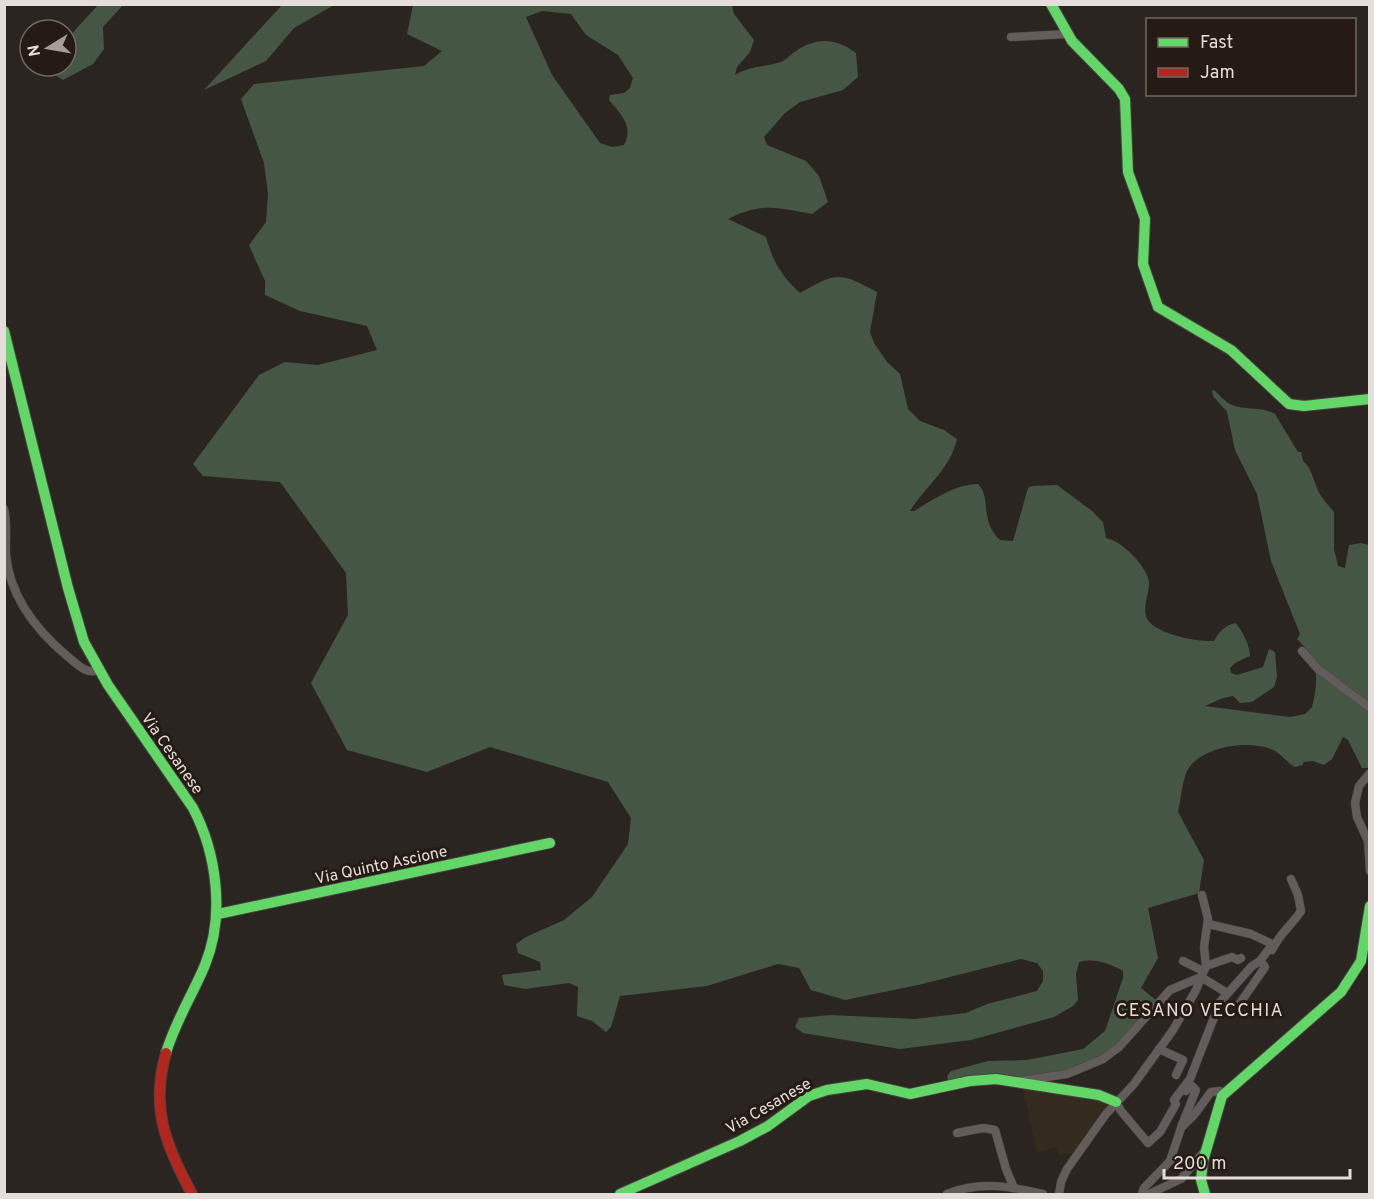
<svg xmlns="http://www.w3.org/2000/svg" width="1374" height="1199" viewBox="0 0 1374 1199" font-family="Overpass,sans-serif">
  <rect width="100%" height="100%" fill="#2b2521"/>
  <path fill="#352a1e" d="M1022 1085 1103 1099 1107 1107 1073 1153 1058 1155 1056 1148 1037 1152Z"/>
  <g fill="#455744" fill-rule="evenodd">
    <path d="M98 5H123L103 27 104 49 93 64 63 80 48 70 51 66H66V43L75 30Z"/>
    <path d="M282 5H334L294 28 266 61 204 90Z"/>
    <path d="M413 5H732L734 14 754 40 750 52 737 67 735 75C750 66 765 67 781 62 786 60 791 54 796 51 817 37 836 38 856 53L858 77 843 90 800 102 785 113 764 137 767 145 806 161 819 176 828 202 812 214C777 208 762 202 728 219L766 237C772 260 782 277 800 293 837 272 839 272 877 292L870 332 874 343 887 362 900 374 908 409 920 421 944 430 957 439C951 468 925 487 910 511H914C933 500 955 484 978 484 992 498 979 521 1000 540L1013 541 1028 488 1032 486 1057 485 1092 511 1103 522 1106 538C1121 540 1149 568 1149 583 1149 593 1143 607 1146 616 1151 634 1198 642 1214 641 1219 632 1224 626 1235 623 1242 629 1250 646 1250 656L1235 663 1230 668 1231 673 1237 675 1263 667 1269 649 1275 652 1277 677 1274 687 1252 702 1240 703 1233 696 1223 698 1205 706 1290 717 1305 714 1312 707C1319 679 1319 660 1297 639L1300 634 1271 561 1257 494 1235 450 1227 412 1213 396 1212 391 1214 390C1219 394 1224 401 1230 404 1244 411 1262 406 1275 414L1298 452H1301L1303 461C1313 469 1314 485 1321 496 1325 502 1330 507 1334 512V549L1338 566 1345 568 1349 545 1361 543 1369 545V768H1362L1348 740 1343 737 1332 759 1324 765 1313 761 1304 762 1302 765 1295 767C1287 763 1282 754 1273 750 1250 739 1200 746 1187 771 1182 782 1181 799 1178 812L1204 860 1199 893 1148 908 1158 958 1141 988 1156 1000C1141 1017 1127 1037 1110 1051 1075 1081 994 1080 949 1082L947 1076 951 1071 988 1061 1027 1060 1083 1049 1105 1031 1123 978V971C1109 963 1094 958 1079 962L1076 974 1078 1000 1073 1006 1054 1017 971 1040 900 1049 803 1033 795 1027 799 1018 831 1015 915 1019 966 1013 987 1004 1037 991 1043 981V971L1037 963 1021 959 918 985 845 1000 811 990 799 968 778 964 707 986 620 996 611 1027 606 1032 592 1021 577 1016 578 987 569 983 525 989 504 985 502 975 541 970 540 962 518 953 516 944 526 937 564 920 592 897 628 844 631 818 608 782 490 747 427 772 347 750 311 683 348 615 346 573 280 482 203 476 193 464 259 375 285 362 318 365 377 350 367 326 300 311 265 295V281L249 245 266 222 268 194 264 163 241 99 254 84 424 66 442 51 407 34ZM542 11 571 14 586 35 618 55 633 78 630 88 624 93 610 95 609 100C621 114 634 126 624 145L612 147 600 143 552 75 526 17Z"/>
  </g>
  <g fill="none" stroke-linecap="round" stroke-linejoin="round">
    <g stroke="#494340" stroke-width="9">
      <g id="street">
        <path d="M1011 37 1068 34"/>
        <path d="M4 509C8 525 5 540 6 555 10 597 36 630 67 656 76 663 86 675 98 670"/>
        <path d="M1302 651 1318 669 1370 708"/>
        <path d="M1370 773 1359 786 1355 803 1357 817 1368 841 1370 871"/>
        <path d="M1272 950C1280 933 1291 926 1301 911L1298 895 1291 879"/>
        <path d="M1183 961 1203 971"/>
        <path d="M1206 966 1232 957 1238 960 1241 958"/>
        <path d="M1201 977 1227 993"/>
        <path d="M1240 1003 1263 970 1265 967 1262 963"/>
        <path d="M1159 1049 1183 1060 1176 1075"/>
        <path d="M1019 1081 1067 1074 1103 1059 1119 1047 1170 990 1201 977"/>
        <path d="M1186 1091 1192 1086 1196 1090 1182 1125 1183 1126 1194 1115 1211 1092 1220 1091 1222 1096"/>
        <path d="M1116 1102 1121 1111 1148 1143 1160 1132 1176 1104 1174 1100 1190 1079 1220 1002 1252 966 1260 961 1271 946 1270 943 1251 934 1208 924"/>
        <path d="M957 1133 983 1128 995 1130 1006 1169 1014 1188"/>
        <path d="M947 1194C979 1181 1010 1186 1043 1194"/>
        <path d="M1059 1194 1061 1182 1067 1169 1106 1114 1134 1084 1173 1030 1196 990 1206 966 1204 947 1208 919 1202 895"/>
        <path d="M1142 1194 1144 1188 1170 1161 1182 1125"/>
        <path d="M1149 1194 1181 1179 1203 1153"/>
      </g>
    </g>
    <g stroke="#494340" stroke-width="12">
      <g id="fast">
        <path d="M1051 4 1072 41 1119 89 1125 99 1128 172 1145 219 1143 264 1158 307 1231 350 1289 404 1304 406 1370 399"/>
        <path d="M4 331 68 588 84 642 108 685 193 808C217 854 225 916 205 965 193 994 175 1022 166 1053"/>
        <path d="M218 914 550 843"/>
        <path d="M620 1194 740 1141 768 1126 809 1096 827 1090 867 1084 910 1094 970 1081 996 1079 1099 1095 1116 1102"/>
        <path d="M1205 1194 1201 1180 1203 1161 1222 1096 1341 992 1361 961 1370 906"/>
      </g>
    </g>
    <g stroke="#494340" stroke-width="12">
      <path id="jam" d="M166 1053C150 1108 166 1146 192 1194"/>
    </g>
    <use href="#street" stroke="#625c5a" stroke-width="8"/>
    <use href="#fast" stroke="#63d668" stroke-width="10"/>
    <use href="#jam" stroke="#b3261e" stroke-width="10"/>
  </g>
  <g text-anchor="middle" stroke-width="6" stroke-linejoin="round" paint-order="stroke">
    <g font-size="16" fill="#e5ddd9" stroke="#251a14">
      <text transform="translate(173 753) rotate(55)" y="6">Via Cesanese</text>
      <text transform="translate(381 864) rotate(-12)" y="6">Via Quinto Ascione</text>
      <text transform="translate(768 1105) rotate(-30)" y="6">Via Cesanese</text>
    </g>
    <g font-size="18" letter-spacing="1.5" fill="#e5ddd9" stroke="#251a14">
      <text x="1200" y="1016">CESANO VECCHIA</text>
    </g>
  </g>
  <rect width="1374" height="1199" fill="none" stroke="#e5ddd9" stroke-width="12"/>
  <rect x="1146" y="18" width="210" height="78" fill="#251a14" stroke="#726863" stroke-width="1.5"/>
  <rect x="1158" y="38" width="30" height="9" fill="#63d668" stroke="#726863" stroke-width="1.5"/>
  <text x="1200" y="48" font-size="18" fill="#e5ddd9">Fast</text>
  <rect x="1158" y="68" width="30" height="9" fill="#b3261e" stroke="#726863" stroke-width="1.5"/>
  <text x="1200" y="78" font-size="18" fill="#e5ddd9">Jam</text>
  <g transform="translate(48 48) rotate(259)"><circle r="28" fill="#251a14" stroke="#726863" stroke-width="1.5"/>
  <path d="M0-4.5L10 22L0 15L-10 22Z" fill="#a49d99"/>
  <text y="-9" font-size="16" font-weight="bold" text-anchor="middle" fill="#e5ddd9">N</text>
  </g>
  <path d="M1164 1169v9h186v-9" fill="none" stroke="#e5ddd9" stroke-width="3"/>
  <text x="1173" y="1169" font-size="18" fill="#e5ddd9" stroke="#251a14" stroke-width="4.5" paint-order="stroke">200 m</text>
</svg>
